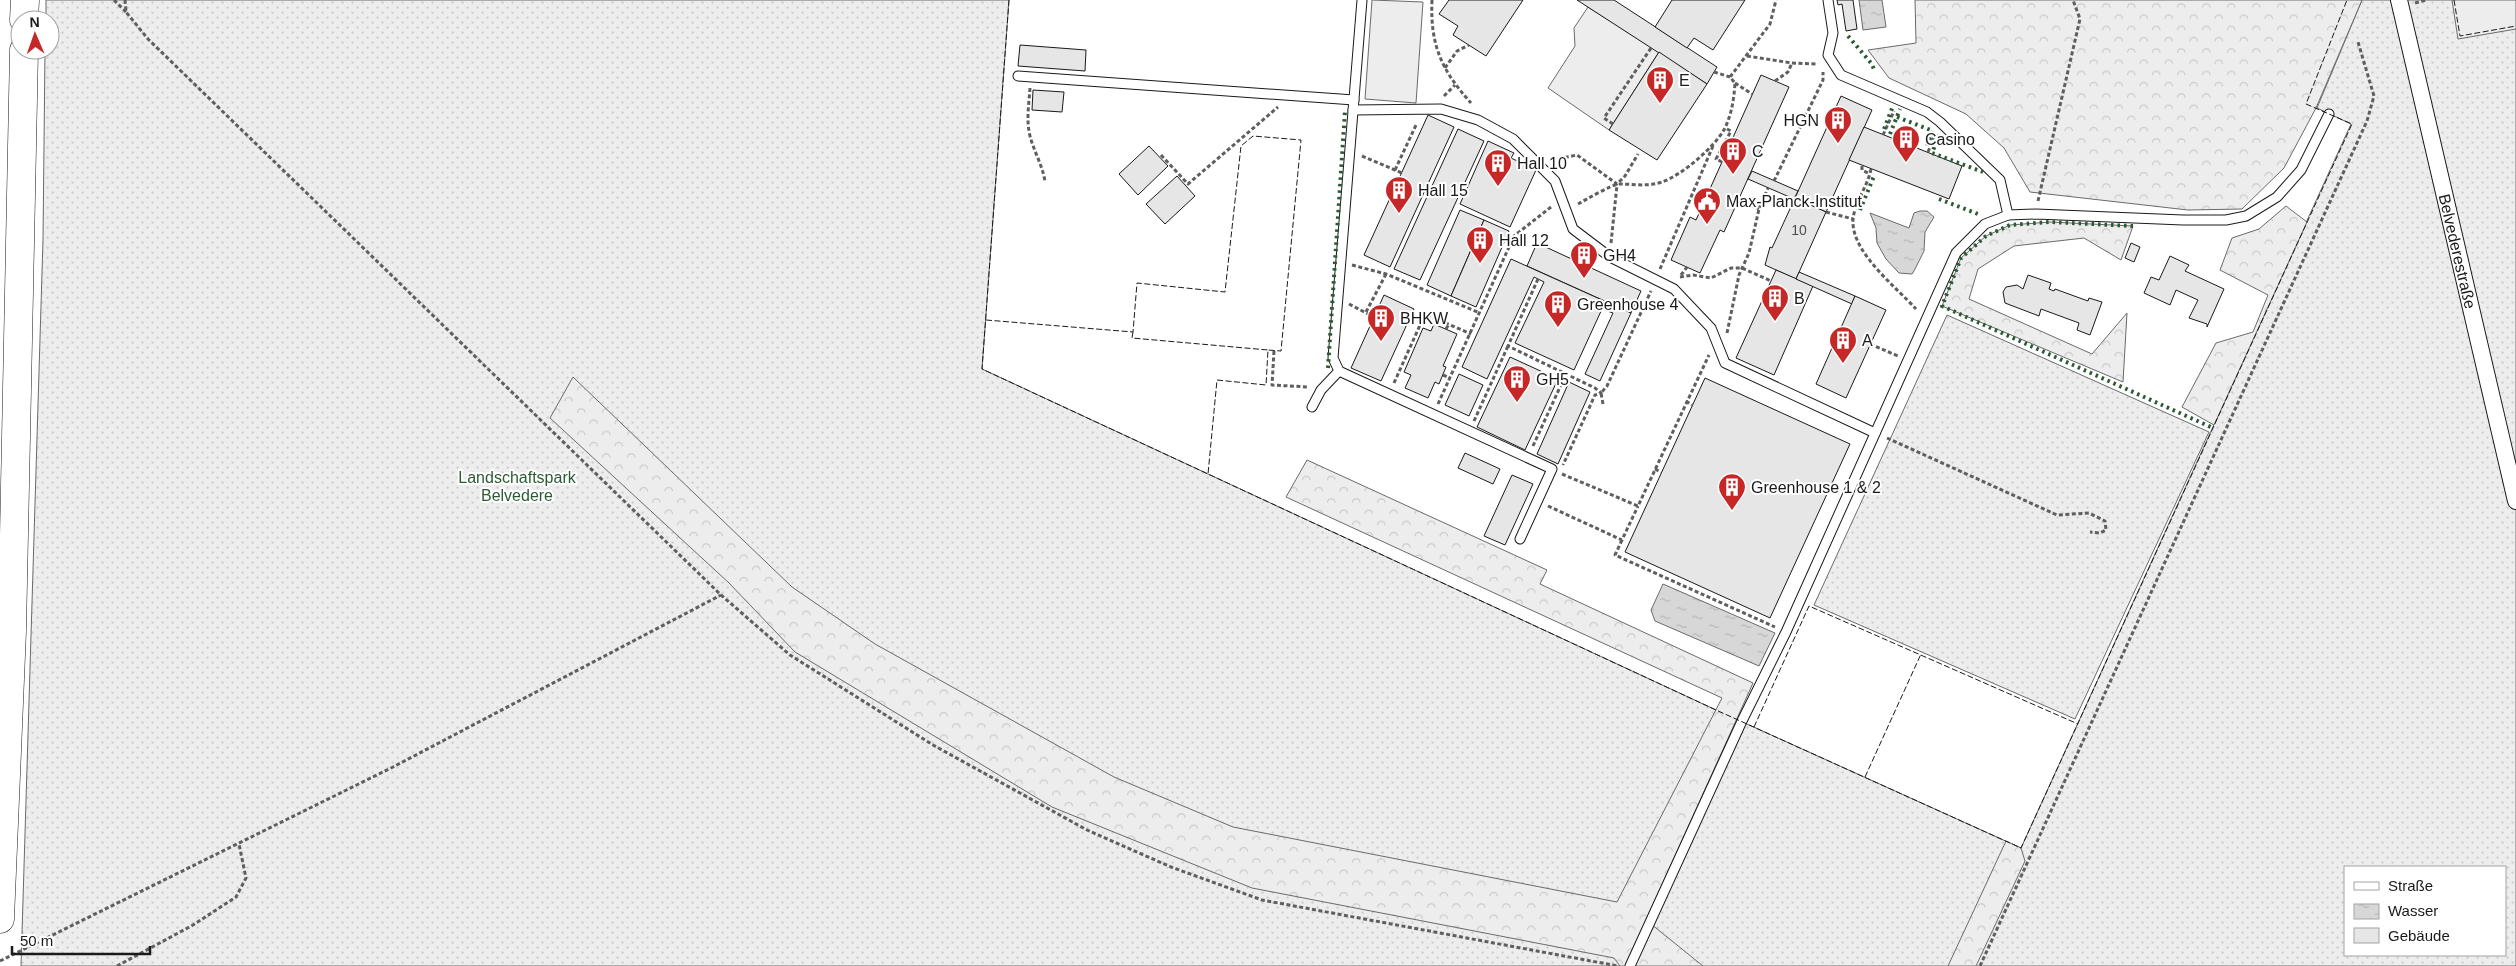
<svg xmlns="http://www.w3.org/2000/svg" width="2516" height="966" viewBox="0 0 2516 966" font-family="Arial,sans-serif">
  <defs>
    <pattern id="grass-dots" width="8" height="8" patternUnits="userSpaceOnUse" patternTransform="scale(1.25)"><rect width="8" height="8" fill="#ededed"/><path d="M2 2h.1M6 6h.1" fill="none" stroke="#cbcbcb" stroke-width="1.8" stroke-linecap="round"/></pattern>
    <pattern id="forest-crowns" width="20" height="18" patternUnits="userSpaceOnUse" patternTransform="scale(1.25)"><rect width="20" height="18" fill="#ededed"/><path d="M2 6a3 3 0 1 1 6 0M12 15a3 3 0 1 1 6 0" fill="none" stroke="#cbcbcb"/></pattern>
    <pattern id="water-ripples" width="26" height="14" patternUnits="userSpaceOnUse" patternTransform="scale(1.25)"><rect width="26" height="14" fill="#d7d7d7"/><path d="M2 4q2-2 4 0t4 0M15 11q2-2 4 0t4 0" fill="none" stroke="#b8b8b8"/></pattern>
  </defs>
  <rect width="100%" height="100%" fill="#fff"/>
  <g fill="url(#grass-dots)" stroke="#6a6a6a" fill-rule="evenodd">
    <path d="M46 0H1009L982 369 1716 710 2021 848 2351 124 2317 108 2362 0H2516V966H21L43 240 45 50H50V20H46ZM2345 867H2505V955H2345Z"/>
    <path d="M1947 315 2209 432 2075 719 1814 605Z"/>
  </g>
  <g fill="url(#forest-crowns)" stroke="#6a6a6a">
    <path d="M1915 0H2362L2316 108 2284 168 2242 209 2188 210 2030 192 2004 148 1966 114 1889 78 1868 50 1916 43Z"/>
    <path d="M2286 206 2307 222 2214 425 2182 407 2216 343 2253 332 2268 295 2220 270 2232 238 2259 229Z"/>
    <path d="M2050 222 2133 226 2121 260 2084 238 2014 246 1978 269 1969 299 2092 354 2127 313 2123 382 1942 306 1961 258 1986 236 2010 225Z"/>
    <path d="M573 377 792 587 875 644 1114 777 1233 827 1617 902 1722 698 1286 497 1307 460 1547 570 1540 584 1753 683 1646 920 1703 966H1620L1614 958 1252 888 1052 807 795 652 729 583 550 418Z"/>
    <path d="M2006 841 2021 848 2025 861 1976 966H1948Z"/>
  </g>
  <g fill="#ededed" stroke="#6a6a6a">
    <path d="M1372 0 1423 2 1416 103 1365 99Z"/>
    <path d="M2452 0H2516V29L2458 39Z"/>
    <path d="M1588 7 1659 52 1609 130 1548 88 1575 46 1574 28Z"/>
  </g>
  <g fill="url(#water-ripples)" stroke="#6a6a6a">
    <path d="M1859 0H1882L1886 27 1863 30Z"/>
    <path d="M1920 211H1927L1934 217 1925 232 1924 251 1914 271 1912 274 1899 273 1886 259 1877 243 1876 228 1870 213 1909 228 1914 213Z"/>
    <path d="M1663 584 1775 633 1759 666 1655 621 1651 610Z"/>
  </g>
  <g fill="#e6e6e6" stroke="#1a1a1a">
    <path d="M1449 0H1523L1486 56 1453 35 1458 26 1439 14Z"/>
    <path d="M1577 0H1614L1717 67 1707 84Z"/>
    <path d="M1672 0H1745L1713 50 1694 38 1687 48 1655 27Z"/>
    <path d="M1837 0H1853L1857 29 1846 31 1842 4 1838 5Z"/>
    <path d="M1020 45 1086 50 1085 71 1018 66Z"/>
    <path d="M1659 52 1707 84 1657 160 1609 130Z"/>
    <path d="M1761 75 1789 87 1724 232 1720 230 1700 273 1671 260 1690 217 1696 220Z"/>
    <path d="M1033 90 1064 92 1062 112 1032 110Z"/>
    <path d="M1841 96 1872 110 1826 212 1795 198Z"/>
    <path d="M1428 115 1454 127 1390 267 1364 255Z"/>
    <path d="M1864 127 1962 166 1949 199 1849 160Z"/>
    <path d="M1458 129 1484 141 1420 280 1394 269Z"/>
    <path d="M1488 141 1514 153 1511 158 1536 170 1510 227 1460 204Z"/>
    <path d="M1149 146 1168 166 1138 195 1119 174Z"/>
    <path d="M1752 171 1798 191 1794 199 1748 179Z"/>
    <path d="M1177 176 1195 196 1165 224 1146 204Z"/>
    <path d="M1795 198 1826 212 1796 279 1765 265 1770 247 1772 248Z"/>
    <path d="M1460 210 1484 220 1451 296 1427 285Z"/>
    <path d="M1484 220 1509 231 1476 307 1451 296Z"/>
    <path d="M1537 243 1641 291 1631 313 1527 266Z"/>
    <path d="M2131 243 2140 247 2134 262 2125 258Z"/>
    <path d="M2170 256 2189 265 2185 271 2224 289 2207 327V324L2189 318 2198 300 2176 290 2170 305 2144 293 2151 277 2159 280Z"/>
    <path d="M1511 259 1631 313 1600 381 1585 374 1613 313 1602 309 1574 370 1515 343 1544 282 1534 277 1487 379 1462 367Z"/>
    <path d="M1776 270 1813 286 1774 375 1736 358Z"/>
    <path d="M1799 272 1855 296 1852 304 1796 279Z"/>
    <path d="M2028 275 2051 283 2049 289 2054 291 2055 289 2088 301 2089 298 2102 302 2090 335 2077 330 2079 323 2041 309 2039 316 2005 303 2003 292 2006 287 2017 285 2023 289Z"/>
    <path d="M1384 295 1414 309 1381 381 1351 368Z"/>
    <path d="M1855 296 1886 310 1846 398 1816 384Z"/>
    <path d="M1434 324 1457 334 1443 366 1446 367 1439 384 1435 382 1428 398 1405 388 1411 375 1404 372 1423 328 1431 331Z"/>
    <path d="M1510 357 1558 379 1525 450 1477 427Z"/>
    <path d="M1459 374 1483 385 1469 416 1445 405Z"/>
    <path d="M1705 378 1850 444 1770 618 1625 552Z"/>
    <path d="M1569 382 1590 392 1558 464 1537 454Z"/>
    <path d="M1465 453 1500 469 1493 484 1458 468Z"/>
    <path d="M1512 475 1533 484 1505 545 1484 536Z"/>
  </g>
  <g fill="none" stroke-linecap="round" stroke-linejoin="round">
    <g stroke="#1a1a1a" stroke-width="11">
      <g id="service">
        <path d="M1362 0 1333 358 1339 371 1552 469 1520 539"/>
        <path d="M1828 0 1833 33 1828 55 1841 75 1927 112 1940 122 2000 180 2008 215"/>
        <path d="M1018 76 1354 100"/>
        <path d="M1353 110 1441 109 1478 120 1513 139 1555 181 1573 229 1610 257 1674 289 1711 328 1725 363 1875 433"/>
        <path d="M1312 407 1321 390 1339 371"/>
        <path d="M1630 966 1742 721 1786 632 1956 253 1985 224 2008 215 2036 214 2183 220H2226L2246 216 2277 197 2301 170 2329 114"/>
      </g>
    </g>
    <g stroke="#1a1a1a" stroke-width="18">
      <g id="minor">
        <path id="s1" d="M2399 0 2516 501"/>
      </g>
    </g>
    <g stroke="#1a1a1a" stroke-width="29">
      <g id="motorway">
        <path d="M24 20 25 0"/>
        <path d="M0 919 12 631 24 50"/>
      </g>
    </g>
    <g stroke="#5f5f5f" stroke-width="3" stroke-dasharray="4 2.5" stroke-linecap="butt">
      <path d="M114 0 126 12"/>
      <path d="M125 0 126 12 148 39 721 595 790 655 933 745 1087 830 1171 867 1262 900 1618 966"/>
      <path d="M1432 0C1430 44 1441 70 1471 103"/>
      <path d="M2415 3 2426 0"/>
      <path d="M1747 56 1792 63 1818 64"/>
      <path d="M1445 68 1457 51 1469 45"/>
      <path d="M1714 72 1730 77"/>
      <path d="M1775 81 1788 72 1792 63"/>
      <path d="M1735 83 1752 94"/>
      <path d="M1030 88C1029 104 1026 120 1030 136 1034 152 1043 166 1045 182"/>
      <path d="M1444 96 1455 85"/>
      <path d="M1613 124 1604 118 1651 48"/>
      <path d="M1883 135 1894 111"/>
      <path d="M1928 152 1935 135"/>
      <path d="M1161 155 1188 184 1278 107"/>
      <path d="M1362 156 1402 173"/>
      <path d="M1552 160 1577 155 1617 184 1625 176 1638 154"/>
      <path d="M1722 162 1716 159 1731 131 1725 128"/>
      <path d="M1862 166V170L1870 174"/>
      <path d="M1871 169C1868 186 1854 203 1853 220 1851 252 1896 287 1916 309"/>
      <path d="M1395 170 1417 123"/>
      <path d="M1774 181 1823 80V72"/>
      <path d="M1739 200 1759 209"/>
      <path d="M2038 201 2080 19 2073 0"/>
      <path d="M1578 204C1587 199 1611 185 1619 184 1633 184 1648 187 1662 182 1682 175 1715 147 1725 128 1732 113 1734 98 1735 83L1730 77 1770 24 1776 0"/>
      <path d="M1826 212 1853 219"/>
      <path d="M1611 243 1617 185"/>
      <path d="M1352 265 1386 274 1480 313"/>
      <path d="M1660 269 1713 146"/>
      <path d="M1681 275 1687 267"/>
      <path d="M1680 277 1693 275 1711 278 1731 268H1742L1771 281"/>
      <path d="M1538 279 1508 346 1595 388 1601 393 1595 395 1563 465"/>
      <path d="M1349 304 1374 317"/>
      <path d="M1366 312 1386 274"/>
      <path d="M1446 329 1449 324"/>
      <path d="M1727 333 1739 275 1749 253 1759 209 1768 188"/>
      <path d="M1870 344 1898 356"/>
      <path d="M1274 351 1272 385 1308 387"/>
      <path d="M1443 375 1450 378"/>
      <path d="M1394 383 1425 314 1471 334"/>
      <path d="M1686 401 1692 405"/>
      <path d="M1438 404 1514 236 1551 207"/>
      <path d="M1603 404 1601 393 1607 386 1651 291"/>
      <path d="M1474 421 1508 346"/>
      <path d="M1887 438 2057 515 2089 513 2105 521 2106 530 2100 533 2090 532"/>
      <path d="M1533 446 1566 374"/>
      <path d="M1655 469 1661 472"/>
      <path d="M1562 474 1638 506 1709 355"/>
      <path d="M1548 506 1622 540 1638 506"/>
      <path d="M1622 540 1615 555 1775 627"/>
      <path d="M0 961 393 767 721 595"/>
      <path d="M117 966 193 925 236 897 246 878 239 844"/>
      <path d="M1980 966 2367 121 2374 96 2358 42"/>
    </g>
    <use href="#service" stroke="#fff" stroke-width="9"/>
    <use href="#minor" stroke="#fff" stroke-width="16"/>
    <use href="#motorway" stroke="#fff" stroke-width="28"/>
    <g stroke="#2b5a34" stroke-width="4" stroke-dasharray="2.5 4" stroke-linecap="butt">
      <path d="M1848 36 1871 63 1875 71"/>
      <path d="M1897 117 1933 131 1926 148"/>
      <path d="M1884 129 1893 106"/>
      <path d="M1890 134 1900 109"/>
      <path d="M1939 135 1932 153 1983 172"/>
      <path d="M1939 199 1978 214"/>
      <path d="M1860 210 1874 176"/>
      <path d="M2133 226 2050 222 2010 225 1986 236 1961 258 1942 306 2213 428"/>
      <path d="M1328 368 1345 111"/>
    </g>
    <g stroke="#1a1a1a" stroke-width="1" stroke-dasharray="6 2.5" stroke-linecap="butt">
      <path d="M1009 0 982 369 1716 710 2021 848 2352 124 2306 104 2347 0"/>
      <path d="M2454 0 2460 36 2516 26"/>
      <path d="M986 320 1133 332 1137 283 1225 292 1241 146 1253 136 1301 140 1281 351 1268 350 1266 385 1217 380 1208 474"/>
      <path d="M1133 332 1132 338 1268 350"/>
      <path d="M1754 727 1809 606 2078 724"/>
      <path d="M1865 777 1921 654"/>
    </g>
  </g>
  <defs>
    <g id="building-pin" transform="scale(1.4375)"><path d="M0 17L-7.5 6A9.5 9.5 0 1 1 7.5 6Z" fill="#c62828" stroke="#fff"/><path d="M-4-6H4V6H1V3H-1V6H-4ZM-2.5-4.3h1.7v1.8h-1.7ZM.8-4.3h1.7v1.8H.8ZM-2.5-1h1.7V.8h-1.7ZM.8-1h1.7V.8H.8Z" fill="#fff"/></g>
    <g id="civic-pin" transform="scale(1.4375)"><path d="M0 17L-7.5 6A9.5 9.5 0 1 1 7.5 6Z" fill="#c62828" stroke="#fff"/><path d="M-.6-6.5H3V-4.5H.6V-3L4-1V1h2V6H-6V1h2V-1L-.6-3ZM-1.2 2.5V6h2.4V2.5Z" fill="#fff"/></g>
  </defs>
  <g fill-rule="evenodd">
    <use href="#building-pin" x="1660" y="80"/>
    <use href="#building-pin" x="1838" y="120"/>
    <use href="#building-pin" x="1906" y="139"/>
    <use href="#building-pin" x="1733" y="151"/>
    <use href="#building-pin" x="1498" y="163"/>
    <use href="#building-pin" x="1399" y="190"/>
    <use href="#civic-pin" x="1707" y="201"/>
    <use href="#building-pin" x="1480" y="240"/>
    <use href="#building-pin" x="1584" y="255"/>
    <use href="#building-pin" x="1775" y="298"/>
    <use href="#building-pin" x="1558" y="304"/>
    <use href="#building-pin" x="1381" y="318"/>
    <use href="#building-pin" x="1843" y="340"/>
    <use href="#building-pin" x="1517" y="379"/>
    <use href="#building-pin" x="1732" y="487"/>
  </g>
  <g text-anchor="middle" stroke-width="4" stroke-linejoin="round" paint-order="stroke">
    <g font-size="14" fill="#4d4d4d">
      <text x="1799" y="235">10</text>
    </g>
    <g font-size="16" fill="#1a1a1a" stroke="#fff" text-anchor="start">
      <text x="1679" y="86">E</text>
      <text x="1819" y="126" text-anchor="end">HGN</text>
      <text x="1925" y="145">Casino</text>
      <text x="1752" y="157">C</text>
      <text x="1517" y="169">Hall 10</text>
      <text x="1418" y="196">Hall 15</text>
      <text x="1726" y="207">Max-Planck-Institut</text>
      <text x="1499" y="246">Hall 12</text>
      <text x="1603" y="261">GH4</text>
      <text x="1794" y="304">B</text>
      <text x="1577" y="310">Greenhouse 4</text>
      <text x="1400" y="324">BHKW</text>
      <text x="1862" y="346">A</text>
      <text x="1536" y="385">GH5</text>
      <text x="1751" y="493">Greenhouse 1 &amp; 2</text>
    </g>
    <g font-size="16" fill="#1a1a1a" stroke="#fff">
      <text dy="6" stroke="none"><textPath href="#s1" startOffset="258">Belvederestraße</textPath></text>
    </g>
    <g font-size="16" fill="#2b5a34" stroke="#fff">
      <text x="517" y="483">Landschaftspark<tspan x="517" dy="18">Belvedere</tspan></text>
    </g>
  </g>
  <rect x="2344" y="866" width="162" height="90" fill="#ffffff" stroke="#a3a3a3"/>
  <rect x="2354" y="882" width="25" height="8" fill="#ffffff" stroke="#a3a3a3"/>
  <text x="2388" y="891" font-size="15" fill="#1a1a1a">Straße</text>
  <rect x="2354" y="904" width="25" height="15" fill="url(#water-ripples)" stroke="#a3a3a3"/>
  <text x="2388" y="916" font-size="15" fill="#1a1a1a">Wasser</text>
  <rect x="2354" y="928" width="25" height="15" fill="#e6e6e6" stroke="#a3a3a3"/>
  <text x="2388" y="941" font-size="15" fill="#1a1a1a">Gebäude</text>
  <g transform="translate(35 35) rotate(358)"><circle r="24" fill="#ffffff" stroke="#a3a3a3"/>
  <path d="M0-4L9 19L0 12L-9 19Z" fill="#c62828"/>
  <text y="-8" font-size="14" font-weight="bold" text-anchor="middle" fill="#1a1a1a">N</text>
  </g>
  <path d="M12 946v8h138v-8" fill="none" stroke="#1a1a1a" stroke-width="2.5"/>
  <text x="20" y="946" font-size="15" fill="#1a1a1a" stroke="#ffffff" stroke-width="4" paint-order="stroke">50 m</text>
</svg>
